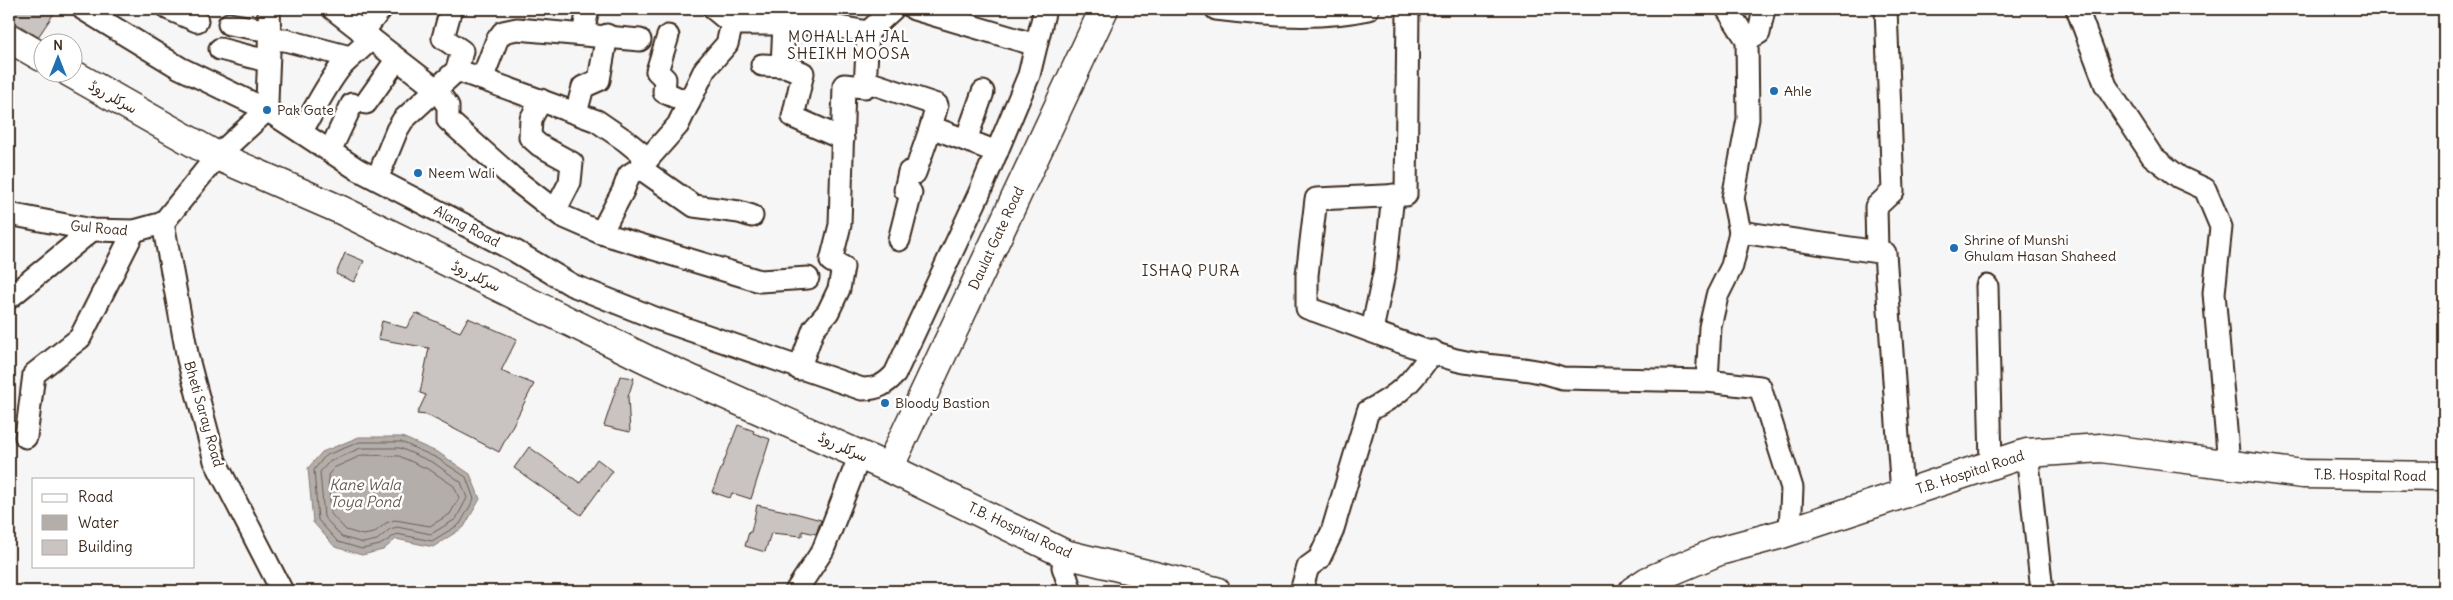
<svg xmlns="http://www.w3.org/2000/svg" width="2453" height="600" viewBox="0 0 2453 600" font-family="Delius,'Playpen Sans Arabic',sans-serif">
  <rect width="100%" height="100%" fill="#f7f6f6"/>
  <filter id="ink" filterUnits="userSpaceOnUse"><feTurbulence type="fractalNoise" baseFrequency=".02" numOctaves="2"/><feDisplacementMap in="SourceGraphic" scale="10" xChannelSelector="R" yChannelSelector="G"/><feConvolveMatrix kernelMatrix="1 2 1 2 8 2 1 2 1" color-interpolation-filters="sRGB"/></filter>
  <g filter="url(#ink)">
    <path fill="#b4aeaa" stroke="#847972" d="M359 437H402L439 453 470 474 480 499 464 527 433 547 396 539 383 550 362 555 335 547 313 522 308 468 322 452Z"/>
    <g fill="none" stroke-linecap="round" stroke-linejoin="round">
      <g stroke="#6b5f56" stroke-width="1">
        <path d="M360 442H401L437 458 466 477 474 499 460 524 432 541 397 534 380 545 362 549 338 542 318 520 314 470 325 456Z"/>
        <path d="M361 448H400L434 463 461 482 467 498 456 519 431 534 397 527 390 529 377 540 363 543 342 537 324 517 320 472 329 462Z"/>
        <path d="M363 455 399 456 430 470 454 486 459 498 450 514 430 526 395 520 386 523 374 533 363 535 346 530 331 514 328 475 334 468Z"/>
      </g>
    </g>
    <g fill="#c9c3c1" stroke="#3b2a1e">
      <path d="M9 9H57L38 37 9 19Z"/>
      <path d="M345 253 364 261 354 282 336 274Z"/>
      <path d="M416 313 460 332 468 318 517 339 501 371 534 384 499 452 427 415 417 414 426 395 420 393 429 348 378 339 382 321 406 328Z"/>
      <path d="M620 376 634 378 628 397 630 432 604 426Z"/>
      <path d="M738 425 754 431 753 433 770 439 751 499 732 493 730 498 712 492Z"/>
      <path d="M529 447 580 483 597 459 613 471 581 515 514 468Z"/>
      <path d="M757 505 795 513 821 520 816 534 802 531V536L771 533 765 552 745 546 749 532H751Z"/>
    </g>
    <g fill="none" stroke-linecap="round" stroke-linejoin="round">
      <g stroke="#3b2a1e" stroke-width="25">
        <g id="minor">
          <path d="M83 9 180 68 267 110 357 169 515 251 572 285 655 318 862 389C877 389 885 385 895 374L979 194 1029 75 1045 9"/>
          <path d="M169 9 197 21"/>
          <path d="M333 9 436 89 448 106V120L513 178 562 216 601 233 760 281 808 278"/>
          <path d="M451 9 443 38 462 51 457 70"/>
          <path d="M714 9 732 24H822L868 32 893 9"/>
          <path d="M914 9 1036 45"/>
          <path d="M1216 9C1266 15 1318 20 1368 9"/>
          <path d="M1408 9 1406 195 1316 199 1307 275V308C1357 325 1406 346 1456 360 1492 369 1527 365 1562 378L1707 381 1760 387 1792 488 1790 531"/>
          <path d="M2077 9 2106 86 2152 156 2179 177 2205 189 2221 227 2214 293 2229 464"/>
          <path d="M229 24 271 31"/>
          <path d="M732 24 727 44 705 69 678 125 640 168 694 206 739 212 752 216"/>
          <path d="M362 33 381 9"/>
          <path d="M583 34 588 9"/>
          <path d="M668 36 657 71 665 79 664 92 689 103"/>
          <path d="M270 40H285L350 57"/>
          <path d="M1747 40 1759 33 1764 9"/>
          <path d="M220 49 267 61"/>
          <path d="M762 65 785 66 803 73 793 117 843 139"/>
          <path d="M782 66 784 24"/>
          <path d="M482 79 497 40 503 32 517 29 640 40"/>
          <path d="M865 81 937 105 931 127 997 152"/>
          <path d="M541 100 531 119 530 137 539 145 572 163 570 182 555 211"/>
          <path d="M366 103 397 59"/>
          <path d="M576 113 583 87 599 80 607 35"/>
          <path d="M301 132C314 111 325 87 340 68 350 57 361 50 371 38"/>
          <path d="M966 140 983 92"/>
          <path d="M330 151 352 104"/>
          <path d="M377 179 397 130 403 120 457 70 597 121 626 141 648 159"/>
          <path d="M9 214 92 230 134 231 163 223 217 156 267 110C267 76 271 42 269 9"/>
          <path d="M163 223 188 359 215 461 282 591"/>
          <path d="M1740 232 1885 253 1902 494"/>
          <path d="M601 233 623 191 629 175 640 168"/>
          <path d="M899 240 911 193 905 190 909 172 915 173 931 127"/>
          <path d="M1877 251 1876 207 1893 191 1886 9"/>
          <path d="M1987 286 1991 465"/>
          <path d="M9 298 92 230"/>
          <path d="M1372 330 1385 269 1393 195"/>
          <path d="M799 369 814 328 828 312 839 289 843 267 831 261 840 225 844 85 865 87 868 32"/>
          <path d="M1707 381 1710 327 1717 296 1732 266 1740 232 1733 198 1748 119 1747 40 1727 9"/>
          <path d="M26 437 34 374 80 338 134 231"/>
          <path d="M2027 453 2042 591"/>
          <path d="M1065 554 1063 567 1071 591"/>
          <path d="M796 591 823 550 860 455"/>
          <path d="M1301 591 1308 567 1319 559 1332 532 1368 411C1401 394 1412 382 1433 351"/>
        </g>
      </g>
      <g stroke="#3b2a1e" stroke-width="31">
        <g id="major">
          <path d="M9 38 42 57"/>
          <path d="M69 72 217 156 341 210 650 361 889 468 1065 554 1216 591"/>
          <path d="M889 468 1104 9"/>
          <path d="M1633 591 1648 581 1719 551 1782 534 2027 453 2101 448 2303 474 2444 476"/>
        </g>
      </g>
      <use href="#minor" stroke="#fff" stroke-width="21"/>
      <use href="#major" stroke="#fff" stroke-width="28"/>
    </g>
  </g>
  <g fill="#1f6fb2" stroke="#fff" stroke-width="2">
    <circle cx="1774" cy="91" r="5"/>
    <circle cx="267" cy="110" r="5"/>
    <circle cx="418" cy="173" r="5"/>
    <circle cx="1954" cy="248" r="5"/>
    <circle cx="885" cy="403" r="5"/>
  </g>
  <g text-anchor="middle" stroke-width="5" stroke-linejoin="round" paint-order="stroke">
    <g font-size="14" fill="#3b2a1e" stroke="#fff" text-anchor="start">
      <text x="1784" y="96">Ahle</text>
      <text x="277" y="115">Pak Gate</text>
      <text x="428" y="178">Neem Wali</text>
      <text x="1964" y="245">Shrine of Munshi<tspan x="1964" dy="16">Ghulam Hasan Shaheed</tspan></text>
      <text x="895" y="408">Bloody Bastion</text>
    </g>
    <g font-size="14" fill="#3b2a1e" stroke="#fff">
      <text transform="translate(113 97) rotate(29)" y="5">سرکلر روڈ</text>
      <text transform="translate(467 226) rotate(28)" y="5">Alang Road</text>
      <text transform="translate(99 228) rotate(5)" y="5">Gul Road</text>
      <text transform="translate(996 238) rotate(-65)" y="5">Daulat Gate Road</text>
      <text transform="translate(476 276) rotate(26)" y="5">سرکلر روڈ</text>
      <text transform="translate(204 414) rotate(74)" y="5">Bheti Saray Road</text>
      <text transform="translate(843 447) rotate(24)" y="5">سرکلر روڈ</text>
      <text transform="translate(1970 472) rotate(-18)" y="5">T.B. Hospital Road</text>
      <text transform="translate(2370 475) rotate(1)" y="5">T.B. Hospital Road</text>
      <text transform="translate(1020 530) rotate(25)" y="5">T.B. Hospital Road</text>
    </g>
    <g font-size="15" letter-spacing="1" fill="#3b2a1e" stroke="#fff">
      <text x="849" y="42">MOHALLAH JAL<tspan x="849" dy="17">SHEIKH MOOSA</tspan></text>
      <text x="1191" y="276">ISHAQ PURA</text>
    </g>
    <g font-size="15" font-style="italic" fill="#65584f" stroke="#fff">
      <text x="365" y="490">Kane Wala<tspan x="365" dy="17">Toya Pond</tspan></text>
    </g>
  </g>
  <rect width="2453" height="600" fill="none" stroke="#fff" stroke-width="30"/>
  <rect x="15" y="15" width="2423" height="570" fill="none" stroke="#3b2a1e" stroke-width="2" filter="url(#ink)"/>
  <rect x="32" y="478" width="162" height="90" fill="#ffffff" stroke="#b1aaa5"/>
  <rect x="42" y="494" width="25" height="8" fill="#ffffff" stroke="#b1aaa5"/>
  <text x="78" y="502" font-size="15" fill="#3b2a1e">Road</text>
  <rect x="42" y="515" width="25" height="15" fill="#b4aeaa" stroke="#b1aaa5"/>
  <text x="78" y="528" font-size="15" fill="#3b2a1e">Water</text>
  <rect x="42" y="540" width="25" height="15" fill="#c9c3c1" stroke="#b1aaa5"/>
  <text x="78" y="552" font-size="15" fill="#3b2a1e">Building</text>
  <g transform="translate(58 58)"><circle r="24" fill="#ffffff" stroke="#b1aaa5"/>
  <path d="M0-4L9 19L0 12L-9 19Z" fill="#1f6fb2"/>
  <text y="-8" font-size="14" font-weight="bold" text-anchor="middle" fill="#3b2a1e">N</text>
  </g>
</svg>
